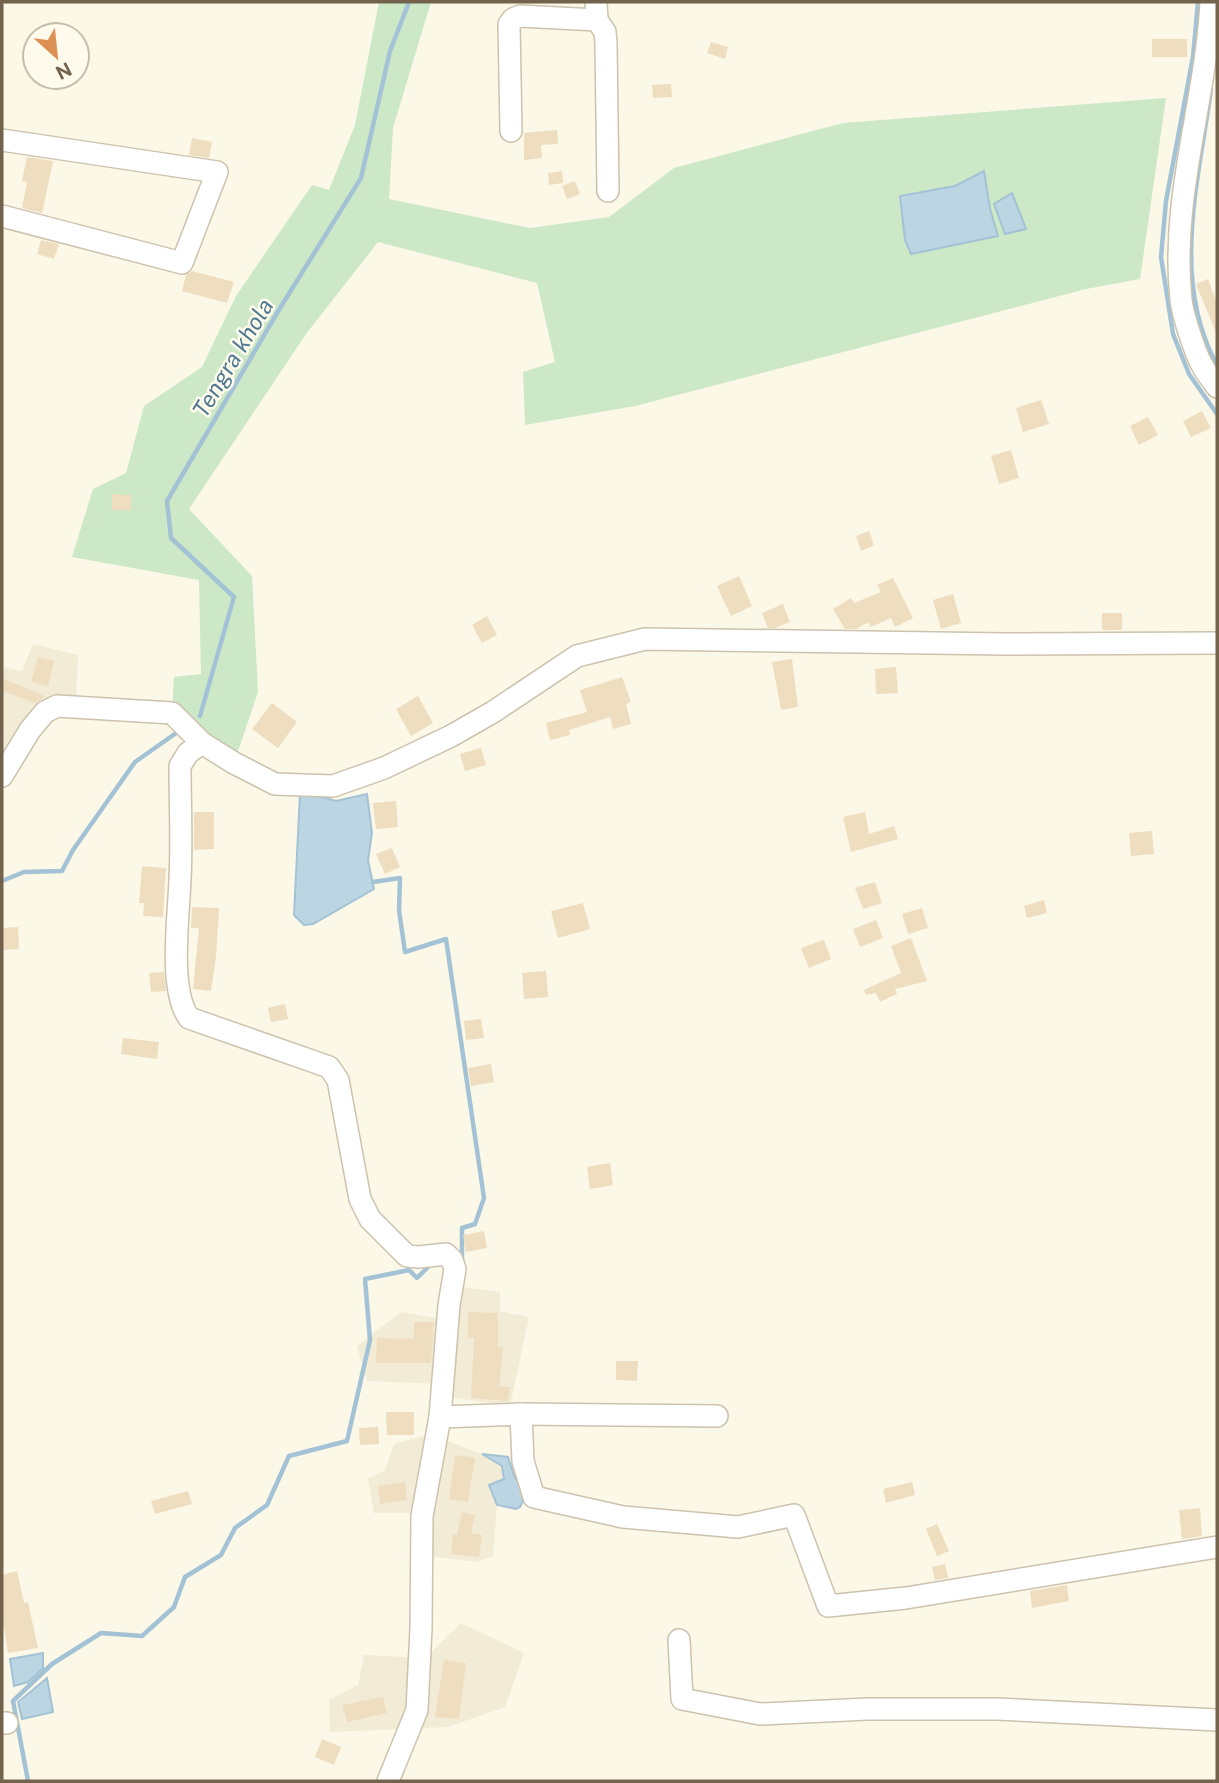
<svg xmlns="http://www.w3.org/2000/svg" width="1219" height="1783" viewBox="0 0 1219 1783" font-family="'Public Sans',sans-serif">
  <rect width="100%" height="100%" fill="#fbf8e7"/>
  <g fill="#f2ebd6">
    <path d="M33 644 78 655 76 705 57 706 2 774V667L22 671Z"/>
    <path d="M453 1286 500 1292V1311L529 1317 510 1406 442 1396V1384L367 1381 357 1346 401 1312 448 1320Z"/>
    <path d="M430 1434 481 1454 502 1465 504 1479 490 1491 497 1505 493 1556 476 1562 429 1556 427 1513H374L368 1479 385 1470 394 1444Z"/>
    <path d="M461 1623 524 1653 505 1707 448 1727 330 1732 329 1700 358 1685 364 1655 425 1658Z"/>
  </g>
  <path fill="#cce8c6" d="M379 2H431L393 128 389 199 530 228 609 217 674 168 843 123 1166 98 1140 279 1086 289 635 406 525 425 523 372 555 362 537 283 378 242 306 334 189 509 252 576 258 692 234 763 172 713 174 677 201 674 199 580 72 557 93 489 126 473 144 406 202 367 236 296 312 185 329 190 355 125Z"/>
  <g fill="#bcd5e3" stroke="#a3c2d5" stroke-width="2">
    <path d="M984 171 990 209 998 236 911 254 905 240 900 196 955 186Z"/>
    <path d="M1012 193 1026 229 1005 234 994 204Z"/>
    <path d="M304 792 336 801 367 794 372 833 368 860 374 889 313 924 304 925 294 915 300 793Z"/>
    <path d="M482 1454 508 1457 515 1478 528 1491 520 1507 516 1509 497 1505 489 1485 504 1479 502 1466Z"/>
    <path d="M43 1653V1668L28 1682 14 1686 10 1659Z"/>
    <path d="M47 1678 53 1712 22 1719 18 1702Z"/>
  </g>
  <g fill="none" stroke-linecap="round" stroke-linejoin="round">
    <g stroke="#a3c2d5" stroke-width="4.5">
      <path d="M1198 2 1193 57 1166 201 1161 257 1173 334 1189 374 1217 414"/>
      <path d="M1211 89C1199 180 1170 280 1217 365"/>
      <path d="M200 716 234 597 171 538 167 501 280 308 361 178 390 51 409 2"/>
      <path d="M2 881 24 872 62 871 73 850 135 762 179 731"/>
      <path d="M373 882 400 878 399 910 405 952 446 939 484 1198 475 1224 462 1228V1264"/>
      <path d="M28 1781 13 1701 52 1664 101 1633 142 1636 174 1607 185 1577 221 1555 235 1528 267 1505 289 1456 347 1441 370 1340 365 1279 409 1270 417 1278 432 1263"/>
    </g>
  </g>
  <g fill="#efddc0">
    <rect x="1152" y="39" width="35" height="18"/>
    <path d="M711 42 728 47 725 59 707 53Z"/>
    <path d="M671 84 672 97 653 98 652 85Z"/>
    <path d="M557 130 558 144 541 145 542 158 524 160V133Z"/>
    <path d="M192 138 212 142 209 158 189 155Z"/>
    <path d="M27 157 53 161 42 213 22 208 27 182 22 181Z"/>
    <path d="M562 171 563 183 549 185 548 173Z"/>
    <path d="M575 181 580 194 567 199 562 186Z"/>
    <path d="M41 240 59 244 54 259 37 254Z"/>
    <path d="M192 271 234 282 227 303 182 291 186 275Z"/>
    <path d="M1208 279 1217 304V335L1196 284Z"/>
    <path d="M1041 400 1049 424 1023 432 1016 408Z"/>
    <path d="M1202 411 1211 428 1191 437 1183 421Z"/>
    <path d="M1148 417 1158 435 1139 445 1130 426Z"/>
    <path d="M1011 450 1019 478 999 484 991 456Z"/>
    <path d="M112 494 131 495V510H112Z"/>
    <path d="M869 531 874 545 861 551 856 536Z"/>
    <path d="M739 576 752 606 731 616 717 586Z"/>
    <path d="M893 578 913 618 895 627 891 618 871 627 868 622 857 629H845L833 609 851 598 854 603 881 592 877 585Z"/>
    <path d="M953 594 961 623 941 629 933 600Z"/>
    <path d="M783 604 790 622 775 628H768L762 613Z"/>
    <rect x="1102" y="613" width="20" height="17"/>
    <path d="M487 616 497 635 482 643 472 625Z"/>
    <path d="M38 657 54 661 48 686 31 682Z"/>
    <path d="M792 659 798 707 781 710 772 662Z"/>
    <path d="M896 667 898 693 876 694 875 669Z"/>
    <path d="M622 677 631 702 626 704 631 724 613 729 610 717 569 730 570 735 550 740 546 723 587 712 580 690Z"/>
    <path d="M2 678 44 696 43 698 35 703 2 691Z"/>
    <path d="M418 696 433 723 411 736 396 709Z"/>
    <path d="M272 703 297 722 278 748 252 729Z"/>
    <path d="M481 748 486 765 465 771 460 754Z"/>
    <path d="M396 801 398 827 376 829 373 803Z"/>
    <path d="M194 812H214V849L194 850Z"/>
    <path d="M865 812 869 834 894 826 898 839 851 852 843 817Z"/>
    <path d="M1152 831 1154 854 1131 856 1129 833Z"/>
    <path d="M392 848 400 867 385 874 376 854Z"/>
    <path d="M142 866 166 868 163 917 143 916 144 903H139Z"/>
    <path d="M875 882 882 903 863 909 855 888Z"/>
    <path d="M1044 900 1047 913 1027 918 1024 906Z"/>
    <path d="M583 903 590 929 558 938 551 911Z"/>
    <path d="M192 907 219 908 216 956 211 991 193 989 199 928H191Z"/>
    <path d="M922 908 928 928 908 934 902 914Z"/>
    <path d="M876 920 883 938 860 947 853 929Z"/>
    <path d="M18 927 19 949 2 950V928Z"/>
    <path d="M911 938 927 981 895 989 897 994 880 1002 876 993 866 995 864 990 901 973 891 946Z"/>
    <path d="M824 940 831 959 809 968 801 948Z"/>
    <path d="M546 971 548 997 524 999 522 973Z"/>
    <path d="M164 972 166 991 151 992 149 973Z"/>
    <path d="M285 1004 288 1019 271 1022 268 1008Z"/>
    <path d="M481 1019 484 1038 466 1040 464 1021Z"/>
    <path d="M123 1038 159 1042 157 1059 121 1054Z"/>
    <path d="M491 1064 494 1082 471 1086 468 1068Z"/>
    <path d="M610 1163 613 1185 590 1189 587 1167Z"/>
    <path d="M484 1231 487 1248 466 1252 463 1235Z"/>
    <path d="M468 1312 498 1313V1347H503L499 1387H510L508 1401 471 1398 474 1338H468Z"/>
    <path d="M414 1322H434L431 1363H376L377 1338 414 1339Z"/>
    <path d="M616 1361H638L637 1381 616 1380Z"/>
    <path d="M386 1412H414V1435H387Z"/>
    <path d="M378 1427 379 1444 360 1445 359 1428Z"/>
    <path d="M455 1455 475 1458 468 1502 449 1499Z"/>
    <path d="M405 1482 407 1500 380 1504 378 1486Z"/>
    <path d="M912 1482 915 1495 886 1503 883 1489Z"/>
    <path d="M188 1491 192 1504 155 1514 151 1501Z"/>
    <path d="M1200 1508 1202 1536 1182 1539 1179 1510Z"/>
    <path d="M462 1512 475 1515 471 1533 482 1535 479 1557 451 1554 453 1534 457 1535Z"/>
    <path d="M937 1524 949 1551 937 1556 926 1529Z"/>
    <path d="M945 1564 948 1578 935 1580 932 1567Z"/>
    <path d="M17 1571 24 1603 28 1602 38 1648 8 1653 2 1614V1575Z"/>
    <path d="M1067 1585 1069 1601 1032 1608 1030 1591Z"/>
    <path d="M444 1660 466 1663 459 1719 435 1717Z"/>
    <path d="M383 1697 387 1713 347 1722 342 1705Z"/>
    <path d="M322 1739 341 1747 334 1765 315 1757Z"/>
  </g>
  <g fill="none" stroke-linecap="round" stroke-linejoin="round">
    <g stroke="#ccc2ae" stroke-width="24">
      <g id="minor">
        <path d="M1211 2C1206 101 1170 199 1181 299 1182 313 1195 353 1202 365 1206 373 1212 380 1217 387"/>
        <path d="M597 20 605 32 606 43 608 191"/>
        <path d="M511 131 509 24 513 19 520 16 597 20 596 2"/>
        <path d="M2 140 217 172 182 263 2 216"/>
        <path d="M202 743 188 753 180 766C180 803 182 842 180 879 179 915 168 989 189 1018L329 1067 338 1080 360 1199 370 1219 407 1256 419 1257 446 1254 452 1260 455 1269 449 1305 440 1417 422 1516 421 1628 417 1710 388 1781"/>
        <path d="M2 776 30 730 45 712 57 706 172 713 202 743 234 763 275 784 333 786 384 768 451 736 493 712 577 656 645 639 1005 644 1217 643"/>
        <path d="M521 1414 717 1416"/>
        <path d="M440 1417 521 1414 523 1461 534 1497 623 1517 738 1527 794 1515 828 1606 906 1598 1217 1547"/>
        <path d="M679 1640 682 1699 760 1714 868 1709H997L1217 1720"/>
        <path d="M2 1723H7"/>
      </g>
    </g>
    <use href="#minor" stroke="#fff" stroke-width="21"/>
  </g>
  <g text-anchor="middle" stroke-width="5" stroke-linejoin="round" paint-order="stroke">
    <g font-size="23" font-style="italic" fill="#4f7992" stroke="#fefbed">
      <text transform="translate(233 358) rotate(-59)" y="8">Tengra khola</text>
    </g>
  </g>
  <rect width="1219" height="1783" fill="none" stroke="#73634d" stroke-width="7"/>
  <g transform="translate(56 56) rotate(153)"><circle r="33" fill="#fefbed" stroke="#c6bead" stroke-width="2"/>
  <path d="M0-5L12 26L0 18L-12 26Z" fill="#dd9054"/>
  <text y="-10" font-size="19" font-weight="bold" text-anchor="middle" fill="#73634d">N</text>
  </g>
</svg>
